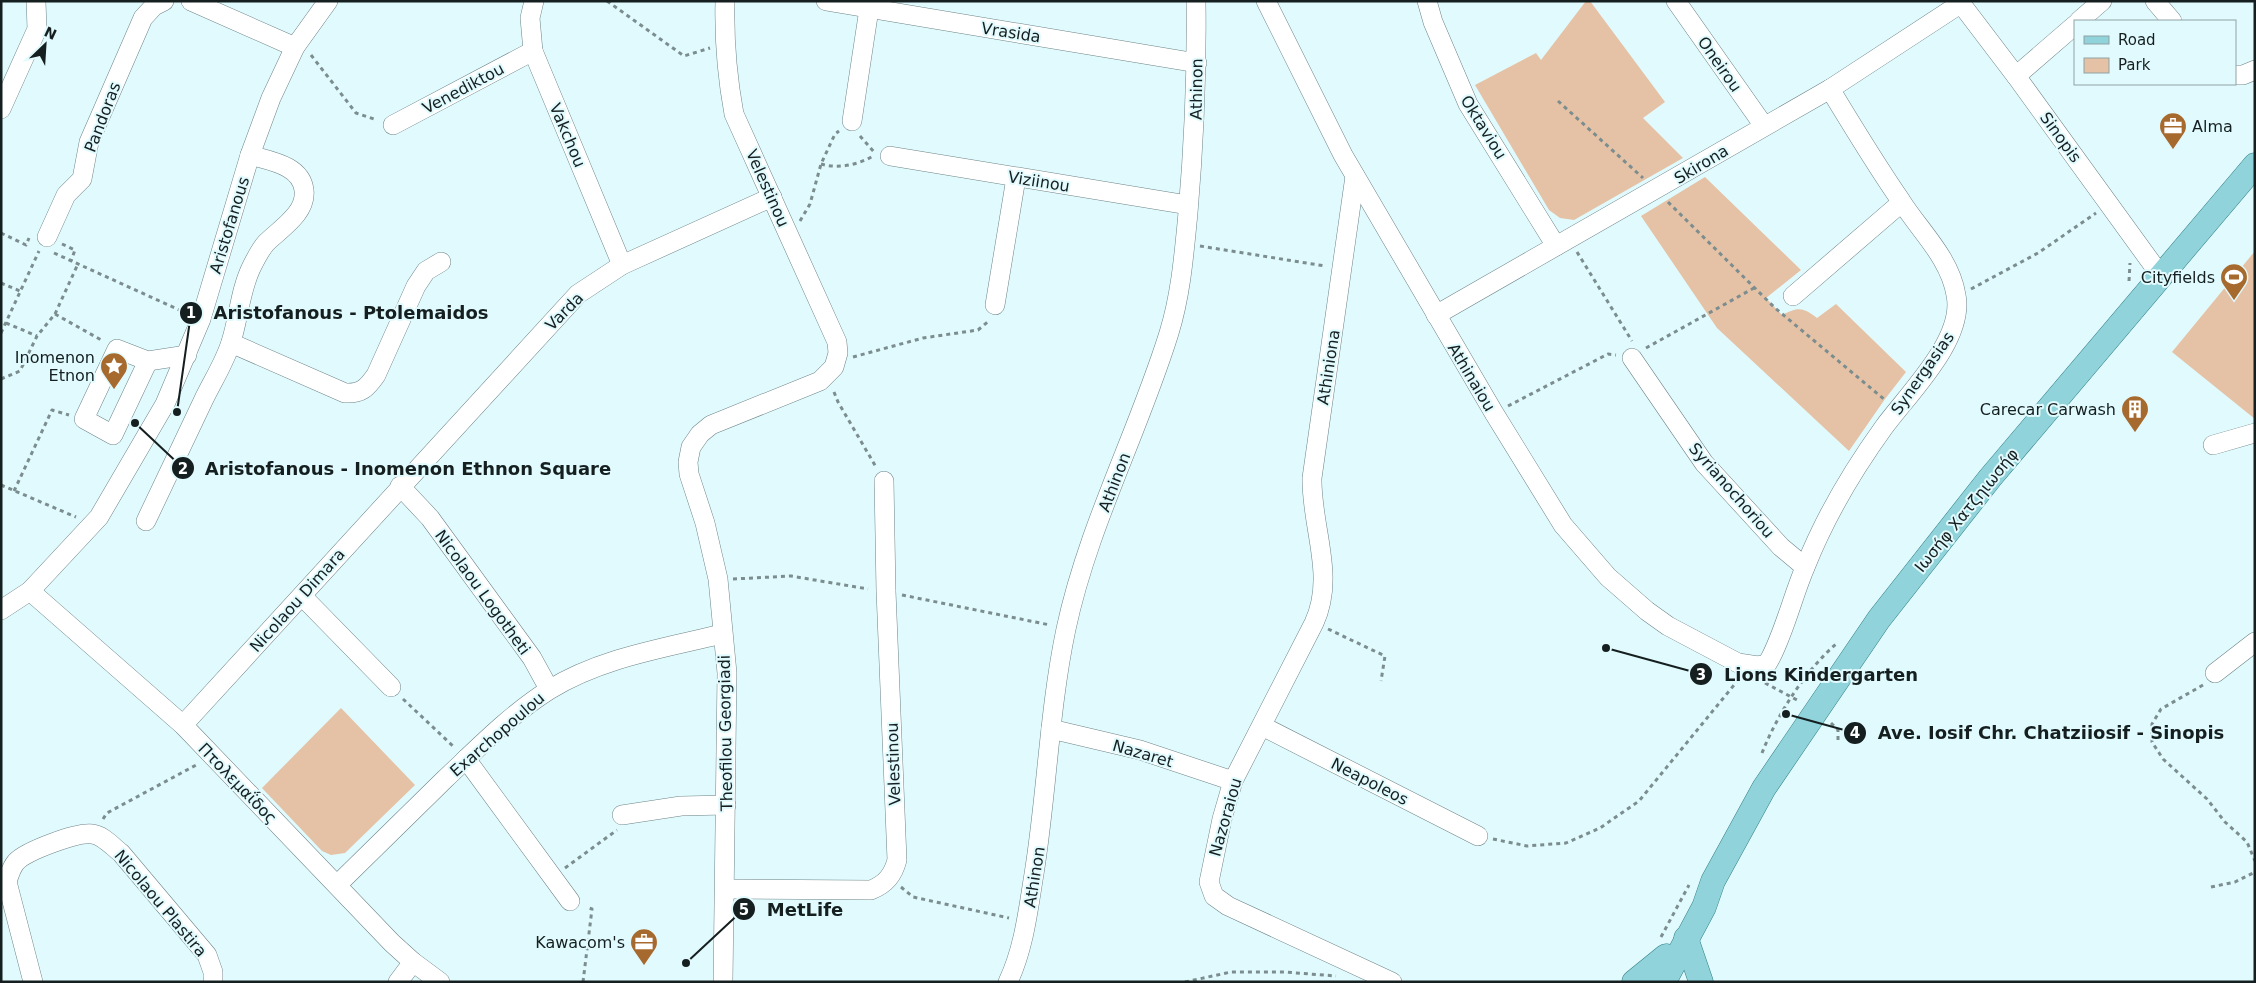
<svg xmlns="http://www.w3.org/2000/svg" width="2256" height="983" viewBox="0 0 2256 983" font-family="'DejaVu Sans',sans-serif">
  <rect width="100%" height="100%" fill="#e1fafd"/>
  <g fill="#e5c2a5">
    <path d="M1586 1H1590L1665 102 1643 118 1683 158 1574 220 1560 218 1549 210 1475 85 1536 53 1541 60Z"/>
    <path d="M1705 177 1801 270 1766 298 1782 315C1799 307 1802 307 1817 318L1836 304 1906 372 1885 399 1849 451 1717 328 1641 216Z"/>
    <path d="M2255 251V419L2172 352Z"/>
    <path d="M341 708 415 785 345 853 331 855 322 851 262 788Z"/>
  </g>
  <g fill="none" stroke-linecap="round" stroke-linejoin="round">
    <g stroke="#6d8487" stroke-width="20">
      <g id="minor">
        <path d="M191 1 295 47"/>
        <path d="M534 1 530 18 533 51 622 265"/>
        <path d="M826 1 1197 63"/>
        <path d="M1266 1 1343 155 1494 413 1563 525 1608 577 1647 611 1668 626 1738 663 1758 666 1767 664 1771 657C1786 627 1793 595 1806 565 1826 515 1853 470 1884 427 1909 393 1965 339 1956 295 1950 258 1920 231 1901 201 1876 165 1853 127 1830 89"/>
        <path d="M1427 1 1433 22 1468 104 1556 246"/>
        <path d="M1676 1 1764 126"/>
        <path d="M1959 1 2016 76 2161 276"/>
        <path d="M2155 1 2172 21"/>
        <path d="M2079 21 2102 1"/>
        <path d="M2235 75H2243L2255 70"/>
        <path d="M2016 76 2075 25"/>
        <path d="M1 109 37 29 36 1"/>
        <path d="M852 121 869 9"/>
        <path d="M393 125 533 51"/>
        <path d="M890 156 1188 205"/>
        <path d="M1355 176 1312 478C1311 527 1336 576 1314 623L1233 781 1222 819 1209 882 1214 896 1228 906 1392 982"/>
        <path d="M47 237 66 195 82 179 89 142 143 18 154 6 164 1"/>
        <path d="M1793 296 1901 203"/>
        <path d="M995 305 1016 178"/>
        <path d="M1436 315 1830 89 1960 4"/>
        <path d="M231 343 345 393C361 394 367 388 376 375L416 286 426 271 441 262"/>
        <path d="M1632 358 1704 463 1781 547 1805 567"/>
        <path d="M148 361 113 435 84 419 117 349 148 361 187 355"/>
        <path d="M2213 445 2255 433"/>
        <path d="M400 486 430 518 532 658 549 689"/>
        <path d="M146 521C165 481 184 441 203 401 212 382 225 362 231 342 239 317 240 290 252 266 256 258 260 250 266 243 280 229 307 213 304 190 301 165 270 161 250 155"/>
        <path d="M30 591 183 725 392 943 413 962 440 982"/>
        <path d="M302 596 391 687"/>
        <path d="M1 610 30 591 99 517 165 404 201 319 250 155 271 98 295 47 328 1"/>
        <path d="M2215 673 2255 642"/>
        <path d="M183 725 578 294 622 265 772 197"/>
        <path d="M1262 726 1478 836"/>
        <path d="M1051 729 1140 750 1233 781"/>
        <path d="M466 759 570 901"/>
        <path d="M622 815 681 806 726 805"/>
        <path d="M337 885C373 850 409 814 445 779 478 748 511 714 549 690 600 658 664 648 722 634"/>
        <path d="M725 889 871 890C886 884 893 875 897 860L886 591 884 481"/>
        <path d="M33 982 7 882C9 875 11 868 16 862 26 851 77 832 92 834 103 835 113 847 121 853L207 955 213 972V982"/>
        <path d="M398 982 413 962"/>
        <path d="M723 982 727 673 718 579 705 523 689 474 688 462 691 447 700 434 711 425 820 381 834 367 838 353 837 342 734 114C727 76 724 40 725 1"/>
        <path d="M1008 982C1024 948 1028 911 1034 874 1047 793 1049 710 1066 629 1088 526 1138 433 1169 333 1181 294 1184 254 1188 213 1194 142 1197 72 1196 1"/>
      </g>
    </g>
    <g stroke="#358089" stroke-width="25">
      <g id="major">
        <path d="M1686 938 1701 982"/>
        <path d="M1634 982 1666 956"/>
        <path d="M1664 982 1704 907 1713 881 1764 788 1879 619 1990 478 2255 165"/>
      </g>
    </g>
    <g stroke="#7c8d8f" stroke-width="3" stroke-dasharray="4 4" stroke-linecap="butt">
      <path d="M607 1 684 56 710 48"/>
      <path d="M311 55 356 113 377 120"/>
      <path d="M1558 101 1643 178"/>
      <path d="M860 136 874 152"/>
      <path d="M821 164C838 169 858 165 873 156"/>
      <path d="M1668 202 1775 308 1885 400"/>
      <path d="M800 221 810 204 821 164 835 134 839 131"/>
      <path d="M1 233 26 245 29 238"/>
      <path d="M62 244 75 250 71 261"/>
      <path d="M1200 246 1325 266"/>
      <path d="M1577 252 1632 341"/>
      <path d="M54 253 186 313"/>
      <path d="M2129 281 2130 263"/>
      <path d="M1 283 20 291"/>
      <path d="M1971 289 2038 253 2096 213"/>
      <path d="M55 314 77 266"/>
      <path d="M6 323 37 336"/>
      <path d="M1 333 39 251"/>
      <path d="M1646 348 1754 288"/>
      <path d="M853 357 923 338 978 330 990 320"/>
      <path d="M1 379 20 371 37 336 55 314 103 341"/>
      <path d="M834 392 838 402 876 467"/>
      <path d="M1508 406 1608 354 1616 355"/>
      <path d="M1 485 76 517"/>
      <path d="M14 491 52 410 69 415"/>
      <path d="M733 579 791 576 868 589"/>
      <path d="M902 595 1050 625"/>
      <path d="M1328 629 1385 656 1381 681"/>
      <path d="M1765 683 1799 701"/>
      <path d="M2203 685 2161 709 2152 724V742L2163 759 2207 799 2225 822 2247 842 2255 861"/>
      <path d="M403 699 455 748"/>
      <path d="M1831 723 1838 730V744"/>
      <path d="M1762 753C1777 715 1805 671 1836 644"/>
      <path d="M103 819 107 813 198 764"/>
      <path d="M1493 839 1527 846 1566 843 1600 828 1639 801 1739 679"/>
      <path d="M565 868 617 830"/>
      <path d="M901 887 913 897 1009 918"/>
      <path d="M2211 887 2235 882 2255 872"/>
      <path d="M1661 937 1689 885"/>
      <path d="M583 982 592 909 586 907"/>
      <path d="M1185 982 1231 972H1284L1336 976"/>
    </g>
    <use href="#minor" stroke="#fff" stroke-width="19"/>
    <use href="#major" stroke="#90d3da" stroke-width="24"/>
  </g>
  <defs>
    <g id="office-pin" transform="scale(1.4375)"><path d="M0 17L-7.5 6A9.5 9.5 0 1 1 7.5 6Z" fill="#a76a2e" stroke="#e1fafd"/><path d="M-6-3h4V-5.5h4V-3h4V5H-6ZM-1-4.5V-3h2v-1.5ZM-6 0V1H6V0Z" fill="#fff"/></g>
    <g id="stadium-pin" transform="scale(1.4375)"><path d="M0 17L-7.5 6A9.5 9.5 0 1 1 7.5 6Z" fill="#a76a2e" stroke="#e1fafd"/><path d="M0-5a6.5 5 0 1 0 0 10a6.5 5 0 1 0 0-10ZM-3.5-1.8h7v3.6h-7Z" fill="#fff"/></g>
    <g id="sight-pin" transform="scale(1.4375)"><path d="M0 17L-7.5 6A9.5 9.5 0 1 1 7.5 6Z" fill="#a76a2e" stroke="#e1fafd"/><path d="M0-6L1.8-2.2L6-1.7L2.9 1.2L3.7 5.4L0 3.3L-3.7 5.4L-2.9 1.2L-6-1.7L-1.8-2.2Z" fill="#fff"/></g>
    <g id="building-pin" transform="scale(1.4375)"><path d="M0 17L-7.5 6A9.5 9.5 0 1 1 7.5 6Z" fill="#a76a2e" stroke="#e1fafd"/><path d="M-4-6H4V6H1V3H-1V6H-4ZM-2.5-4.3h1.7v1.8h-1.7ZM.8-4.3h1.7v1.8H.8ZM-2.5-1h1.7V.8h-1.7ZM.8-1h1.7V.8H.8Z" fill="#fff"/></g>
  </defs>
  <g fill-rule="evenodd">
    <use href="#office-pin" x="2173" y="126"/>
    <use href="#stadium-pin" x="2234" y="277"/>
    <use href="#sight-pin" x="114" y="366"/>
    <use href="#building-pin" x="2135" y="409"/>
    <use href="#office-pin" x="644" y="942"/>
  </g>
  <g text-anchor="middle" stroke-width="4" stroke-linejoin="round" paint-order="stroke">
    <g font-size="16" fill="#151f20" stroke="#e1fafd">
      <text transform="translate(1011 32) rotate(9)" y="6">Vrasida</text>
      <text transform="translate(1720 64) rotate(55)" y="6">Oneirou</text>
      <text transform="translate(463 88) rotate(-28)" y="6">Venediktou</text>
      <text transform="translate(1196 89) rotate(-89)" y="6">Athinon</text>
      <text transform="translate(102 117) rotate(-69)" y="6">Pandoras</text>
      <text transform="translate(1484 127) rotate(58)" y="6">Oktaviou</text>
      <text transform="translate(568 135) rotate(67)" y="6">Vakchou</text>
      <text transform="translate(2061 137) rotate(54)" y="6">Sinopis</text>
      <text transform="translate(1701 164) rotate(-31)" y="6">Skirona</text>
      <text transform="translate(1039 181) rotate(9)" y="6">Viziinou</text>
      <text transform="translate(768 188) rotate(66)" y="6">Velestinou</text>
      <text transform="translate(229 225) rotate(-73)" y="6">Aristofanous</text>
      <text transform="translate(564 311) rotate(-45)" y="6">Varda</text>
      <text transform="translate(1328 367) rotate(-81)" y="6">Athiniona</text>
      <text transform="translate(1922 373) rotate(-55)" y="6">Synergasias</text>
      <text transform="translate(1472 377) rotate(59)" y="6">Athinaiou</text>
      <text transform="translate(1114 482) rotate(-69)" y="6">Athinon</text>
      <text transform="translate(1732 490) rotate(49)" y="6">Syrianochoriou</text>
      <text transform="translate(1966 510) rotate(-51)" y="6">Ιωσήφ Χατζηιωσήφ</text>
      <text transform="translate(483 592) rotate(54)" y="6">Nicolaou Logotheti</text>
      <text transform="translate(297 600) rotate(-48)" y="6">Nicolaou Dimara</text>
      <text transform="translate(725 733) rotate(-91)" y="6">Theofilou Georgiadi</text>
      <text transform="translate(497 734) rotate(-41)" y="6">Exarchopoulou</text>
      <text transform="translate(1143 753) rotate(16)" y="6">Nazaret</text>
      <text transform="translate(893 764) rotate(-92)" y="6">Velestinou</text>
      <text transform="translate(1370 781) rotate(27)" y="6">Neapoleos</text>
      <text transform="translate(238 783) rotate(46)" y="6">Πτολεμαΐδος</text>
      <text transform="translate(1225 817) rotate(-74)" y="6">Nazoraiou</text>
      <text transform="translate(1034 877) rotate(-81)" y="6">Athinon</text>
      <text transform="translate(161 903) rotate(50)" y="6">Nicolaou Plastira</text>
    </g>
    <g font-size="16" fill="#151f20" stroke="#e1fafd" text-anchor="end">
      <text x="2192" y="132" text-anchor="start">Alma</text>
      <text x="2215" y="283">Cityfields</text>
      <text x="95" y="363">Inomenon<tspan x="95" dy="18">Etnon</tspan></text>
      <text x="2116" y="415">Carecar Carwash</text>
      <text x="625" y="948">Kawacom's</text>
    </g>
  </g>
  <path fill="none" stroke="#151f20" stroke-width="2" d="M177 412L191 313M135 423L183 468M1606 648L1701 674M1786 714L1855 733M686 963L744 909"/>
  <g fill="#151f20" stroke="#e1fafd" stroke-width="2">
    <circle cx="177" cy="412" r="5"/>
    <circle cx="135" cy="423" r="5"/>
    <circle cx="1606" cy="648" r="5"/>
    <circle cx="1786" cy="714" r="5"/>
    <circle cx="686" cy="963" r="5"/>
    <circle cx="191" cy="313" r="12"/>
    <circle cx="183" cy="468" r="12"/>
    <circle cx="1701" cy="674" r="12"/>
    <circle cx="1855" cy="733" r="12"/>
    <circle cx="744" cy="909" r="12"/>
  </g>
  <g font-size="15" text-anchor="middle" font-weight="bold" fill="#fff">
    <text x="191" y="318">1</text>
    <text x="183" y="474">2</text>
    <text x="1701" y="680">3</text>
    <text x="1855" y="738">4</text>
    <text x="744" y="915">5</text>
  </g>
  <g font-size="18" text-anchor="middle" font-weight="bold" fill="#151f20" stroke="#e1fafd" stroke-width="4" stroke-linejoin="round" paint-order="stroke">
    <text x="351" y="319">Aristofanous - Ptolemaidos</text>
    <text x="408" y="475">Aristofanous - Inomenon Ethnon Square</text>
    <text x="1821" y="681">Lions Kindergarten</text>
    <text x="2051" y="739">Ave. Iosif Chr. Chatziiosif - Sinopis</text>
    <text x="805" y="916">MetLife</text>
  </g>
  <rect width="2256" height="983" fill="none" stroke="#151f20" stroke-width="5"/>
  <rect x="2074" y="20" width="162" height="65" fill="#e1fafd" stroke="#8fa2a5"/>
  <rect x="2084" y="36" width="25" height="8" fill="#90d3da" stroke="#8fa2a5"/>
  <text x="2118" y="45" font-size="15" fill="#151f20">Road</text>
  <rect x="2084" y="58" width="25" height="15" fill="#e5c2a5" stroke="#8fa2a5"/>
  <text x="2118" y="70" font-size="15" fill="#151f20">Park</text>
  <g transform="translate(45 45) rotate(25)" stroke="#e1fafd" stroke-width="4" paint-order="stroke">
  <path d="M0-4L9 19L0 12L-9 19Z" fill="#151f20"/>
  <text y="-8" font-size="14" font-weight="bold" text-anchor="middle" fill="#151f20">N</text>
  </g>
</svg>
